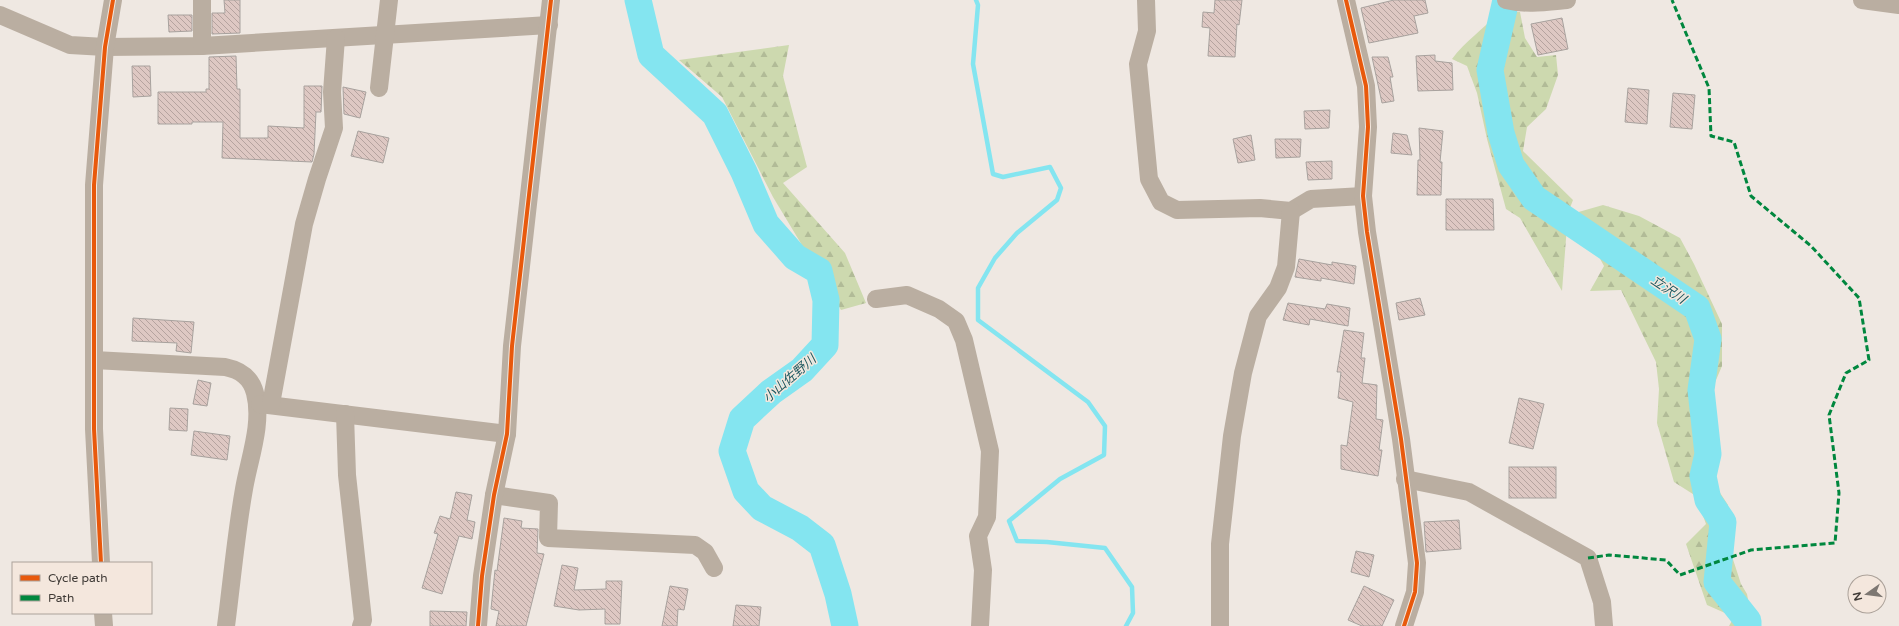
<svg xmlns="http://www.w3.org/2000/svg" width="1899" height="626" viewBox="0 0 1899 626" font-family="'Varela Round','Noto Sans JP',sans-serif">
  <defs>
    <pattern id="forest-firs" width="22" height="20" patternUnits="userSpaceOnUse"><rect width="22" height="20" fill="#cdd9af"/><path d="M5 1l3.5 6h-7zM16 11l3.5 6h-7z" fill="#b1bb97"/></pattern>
    <pattern id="building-back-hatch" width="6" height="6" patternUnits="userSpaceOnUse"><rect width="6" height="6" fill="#dec8c3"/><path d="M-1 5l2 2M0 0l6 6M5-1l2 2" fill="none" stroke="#b5a39f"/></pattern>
  </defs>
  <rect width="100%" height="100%" fill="#efe8e2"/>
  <g fill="url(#forest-firs)">
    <path d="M1499 12H1520L1525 38 1537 57 1556 55 1558 75 1546 109 1527 127 1523 151 1573 200 1568 213 1562 291 1520 218 1506 209 1487 139 1477 93 1467 66 1452 59C1465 41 1484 29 1499 12Z"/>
    <path d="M789 45 783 76 807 167 783 183 845 253 866 303 841 310 773 197 722 97 679 60Z"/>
    <path d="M1603 205 1639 216 1680 238 1694 264 1722 324V366L1707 401 1713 482 1728 505V544L1741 584 1747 594 1753 626H1729L1734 617 1707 605 1686 544 1706 524 1696 496 1674 482 1657 423 1659 389 1656 362 1621 290 1590 291 1604 266 1575 213Z"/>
  </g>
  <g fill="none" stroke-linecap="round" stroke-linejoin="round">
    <path stroke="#84e5f0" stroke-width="4.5" d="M976 0 978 5 973 64 993 174 1003 177 1050 167 1061 188 1057 200 1017 233 995 258 978 288V320L1088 402 1105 426 1104 455 1060 479 1009 521 1017 541 1047 542 1105 548 1132 587 1133 613 1126 626"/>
    <g stroke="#84e5f0" stroke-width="27">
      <path d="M638 0 651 55 715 114 744 172 766 224 795 257 819 271 826 300 825 345 802 370 771 392 742 419 732 451 746 491 762 508 800 528 822 545 838 594 845 626"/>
      <path d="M1506 0 1490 70 1501 133 1511 165 1534 198 1697 308 1708 339 1701 390 1708 454 1703 476 1708 500 1723 522 1717 582 1748 621V626"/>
    </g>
  </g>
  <g fill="url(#building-back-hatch)" stroke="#a8a29e">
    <path d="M224 0H240V33L212 34V13H225Z"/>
    <path d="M1215 0H1242L1239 25 1237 24 1235 57 1208 56 1210 28 1202 27 1203 12 1214 13Z"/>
    <path d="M1394 0H1425L1428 13 1414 16 1418 33 1369 43 1361 8Z"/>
    <path d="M168 15H192V31L169 32Z"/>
    <path d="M1562 18 1568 49 1538 55 1531 24Z"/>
    <path d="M1435 55V61L1452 63 1453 90 1418 91 1416 56Z"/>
    <path d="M236 56 237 89H240V138H268V126L304 128V86H322L321 112H316L314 154 312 162 222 158 223 122H192V124H158V92H206V89H209V57Z"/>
    <path d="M1372 57H1388L1393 77H1390L1394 101 1382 103Z"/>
    <path d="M132 66H150L151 96 133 97Z"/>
    <path d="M343 87 366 92 360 118 344 114Z"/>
    <path d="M1628 88 1649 90 1647 124 1625 122Z"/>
    <path d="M1673 93 1695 95 1692 129 1670 127Z"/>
    <path d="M1330 110 1329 128 1305 129 1304 111Z"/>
    <path d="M1419 128 1443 131 1440 162H1442L1441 195H1417L1418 160H1420Z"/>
    <path d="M358 131 389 138 383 163 351 156Z"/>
    <path d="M1393 133 1407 135 1412 155 1391 153Z"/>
    <path d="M1251 135 1255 160 1238 163 1233 139Z"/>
    <path d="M1275 139H1301L1300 157 1276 158Z"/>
    <path d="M1332 161V179L1308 180 1306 162Z"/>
    <path d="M1446 199H1493L1494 230H1446Z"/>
    <path d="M1299 259 1332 265V262L1356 266 1354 284 1321 278V281L1295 277Z"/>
    <path d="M1420 298 1425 315 1399 320 1396 303Z"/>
    <path d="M1288 303 1325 309 1327 304 1350 308 1348 326 1310 319 1309 325 1283 320Z"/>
    <path d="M133 318 194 322 191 353 176 351 177 343 132 341Z"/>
    <path d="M1344 330 1364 333 1361 358H1365L1362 383 1377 385 1376 419 1383 420 1379 450H1382L1378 476 1341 469V445L1347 446 1353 402 1338 398 1341 372H1337Z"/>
    <path d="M198 380 211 383 207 406 193 404Z"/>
    <path d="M1519 398 1544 404 1533 449 1509 443Z"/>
    <path d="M170 408 188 409 187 431 169 430Z"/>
    <path d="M194 431 230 436 227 460 191 455Z"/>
    <rect x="1509" y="467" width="47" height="31"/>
    <path d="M456 492 472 495 467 520 475 522 472 539 459 536 442 594 422 588 438 534 434 533 440 516 450 519Z"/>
    <path d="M504 518 522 521 521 528 538 529 537 553 544 554 526 626H496L499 611 491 609 495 570 497 571Z"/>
    <path d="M1459 520 1461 549 1426 552 1424 522Z"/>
    <path d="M1356 551 1374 555 1369 577 1351 572Z"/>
    <path d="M562 565 578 568 574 590 606 589V581H622L620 624H605V609L579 610 554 606Z"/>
    <path d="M670 586 688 589 684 610 678 609 677 626H662Z"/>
    <path d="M1364 586 1394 600 1382 626H1362L1348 620Z"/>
    <path d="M736 605 761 607 759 626H733Z"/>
    <path d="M430 611 467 612 466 626H430Z"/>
  </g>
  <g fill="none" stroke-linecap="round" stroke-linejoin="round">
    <g stroke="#baaea1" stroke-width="18">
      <path d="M1146 0 1147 31 1138 64 1149 179 1161 202 1177 210 1260 208 1291 211 1311 199 1363 196"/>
      <path d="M1346 0 1366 86 1368 127 1363 196 1367 232 1401 439 1417 563 1415 592 1404 626"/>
      <path d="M1506 0C1526 5 1546 2 1567 0"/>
      <path d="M1862 0 1899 5"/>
      <path d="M0 15 70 45 105 47 202 46 549 25"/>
      <path d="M202 46V0"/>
      <path d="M379 88 389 0"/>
      <path d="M876 299 907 295 939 309 956 321 964 340 990 451 987 517 978 536 983 570 980 626"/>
      <path d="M94 360 225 367C240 370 251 377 255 393 263 424 249 459 244 489 236 534 232 580 226 626"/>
      <path d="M260 404 507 434"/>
      <path d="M271 404 304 224 317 179 334 128 332 92 336 38"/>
      <path d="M345 414 347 475 363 620 361 626"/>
      <path d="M1405 479 1469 492 1588 558 1602 602 1604 626"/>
      <path d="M494 495 549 503 548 538 695 545 705 552 714 568"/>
      <path d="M101 563 94 429V185L105 47 113 0"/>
      <path d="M103 613 104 626"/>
      <path d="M478 626 482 576 494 495 507 434 512 346 551 0"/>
      <path d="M1220 626V544L1232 436 1243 373 1258 316 1278 288 1286 267 1291 211"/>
    </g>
    <path stroke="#00873e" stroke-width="3" stroke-dasharray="6 3" stroke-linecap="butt" d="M1588 558 1609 555 1666 560 1680 575 1751 550 1835 543 1839 493 1829 415 1846 373 1869 360 1859 298 1811 246 1751 196 1734 142 1711 136 1709 88 1672 0"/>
    <g stroke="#f4e7dd" stroke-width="6">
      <g id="cycleway">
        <path d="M1346 0 1366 86 1368 127 1363 196 1367 232 1401 439 1417 563 1415 592 1404 626"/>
        <path d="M101 563 94 429V185L105 47 113 0"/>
        <path d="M478 626 482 576 494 495 507 434 512 346 551 0"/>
      </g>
    </g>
    <use href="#cycleway" stroke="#e8590c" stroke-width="4"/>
  </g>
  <g text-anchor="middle" stroke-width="3" stroke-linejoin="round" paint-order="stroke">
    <g font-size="13" font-style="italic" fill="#1d5960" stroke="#f4e7dd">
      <text transform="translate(1669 289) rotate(34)" y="5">立沢川</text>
      <text transform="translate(789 378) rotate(-41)" y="5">小山佐野川</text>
    </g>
  </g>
  <rect x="12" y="562" width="140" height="52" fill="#f4e7dd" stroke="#aca29a"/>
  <rect x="20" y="575" width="20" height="6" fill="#e8590c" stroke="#aca29a"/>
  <text x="48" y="582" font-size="12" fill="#3f3a36">Cycle path</text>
  <rect x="20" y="595" width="20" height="6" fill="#00873e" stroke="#aca29a"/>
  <text x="48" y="602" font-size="12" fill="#3f3a36">Path</text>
  <g transform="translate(1867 594) rotate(256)"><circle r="19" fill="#f4e7dd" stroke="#aca29a"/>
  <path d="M0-3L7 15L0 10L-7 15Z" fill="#7d7772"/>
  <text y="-6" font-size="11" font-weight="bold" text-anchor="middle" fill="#3f3a36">N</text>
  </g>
</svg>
